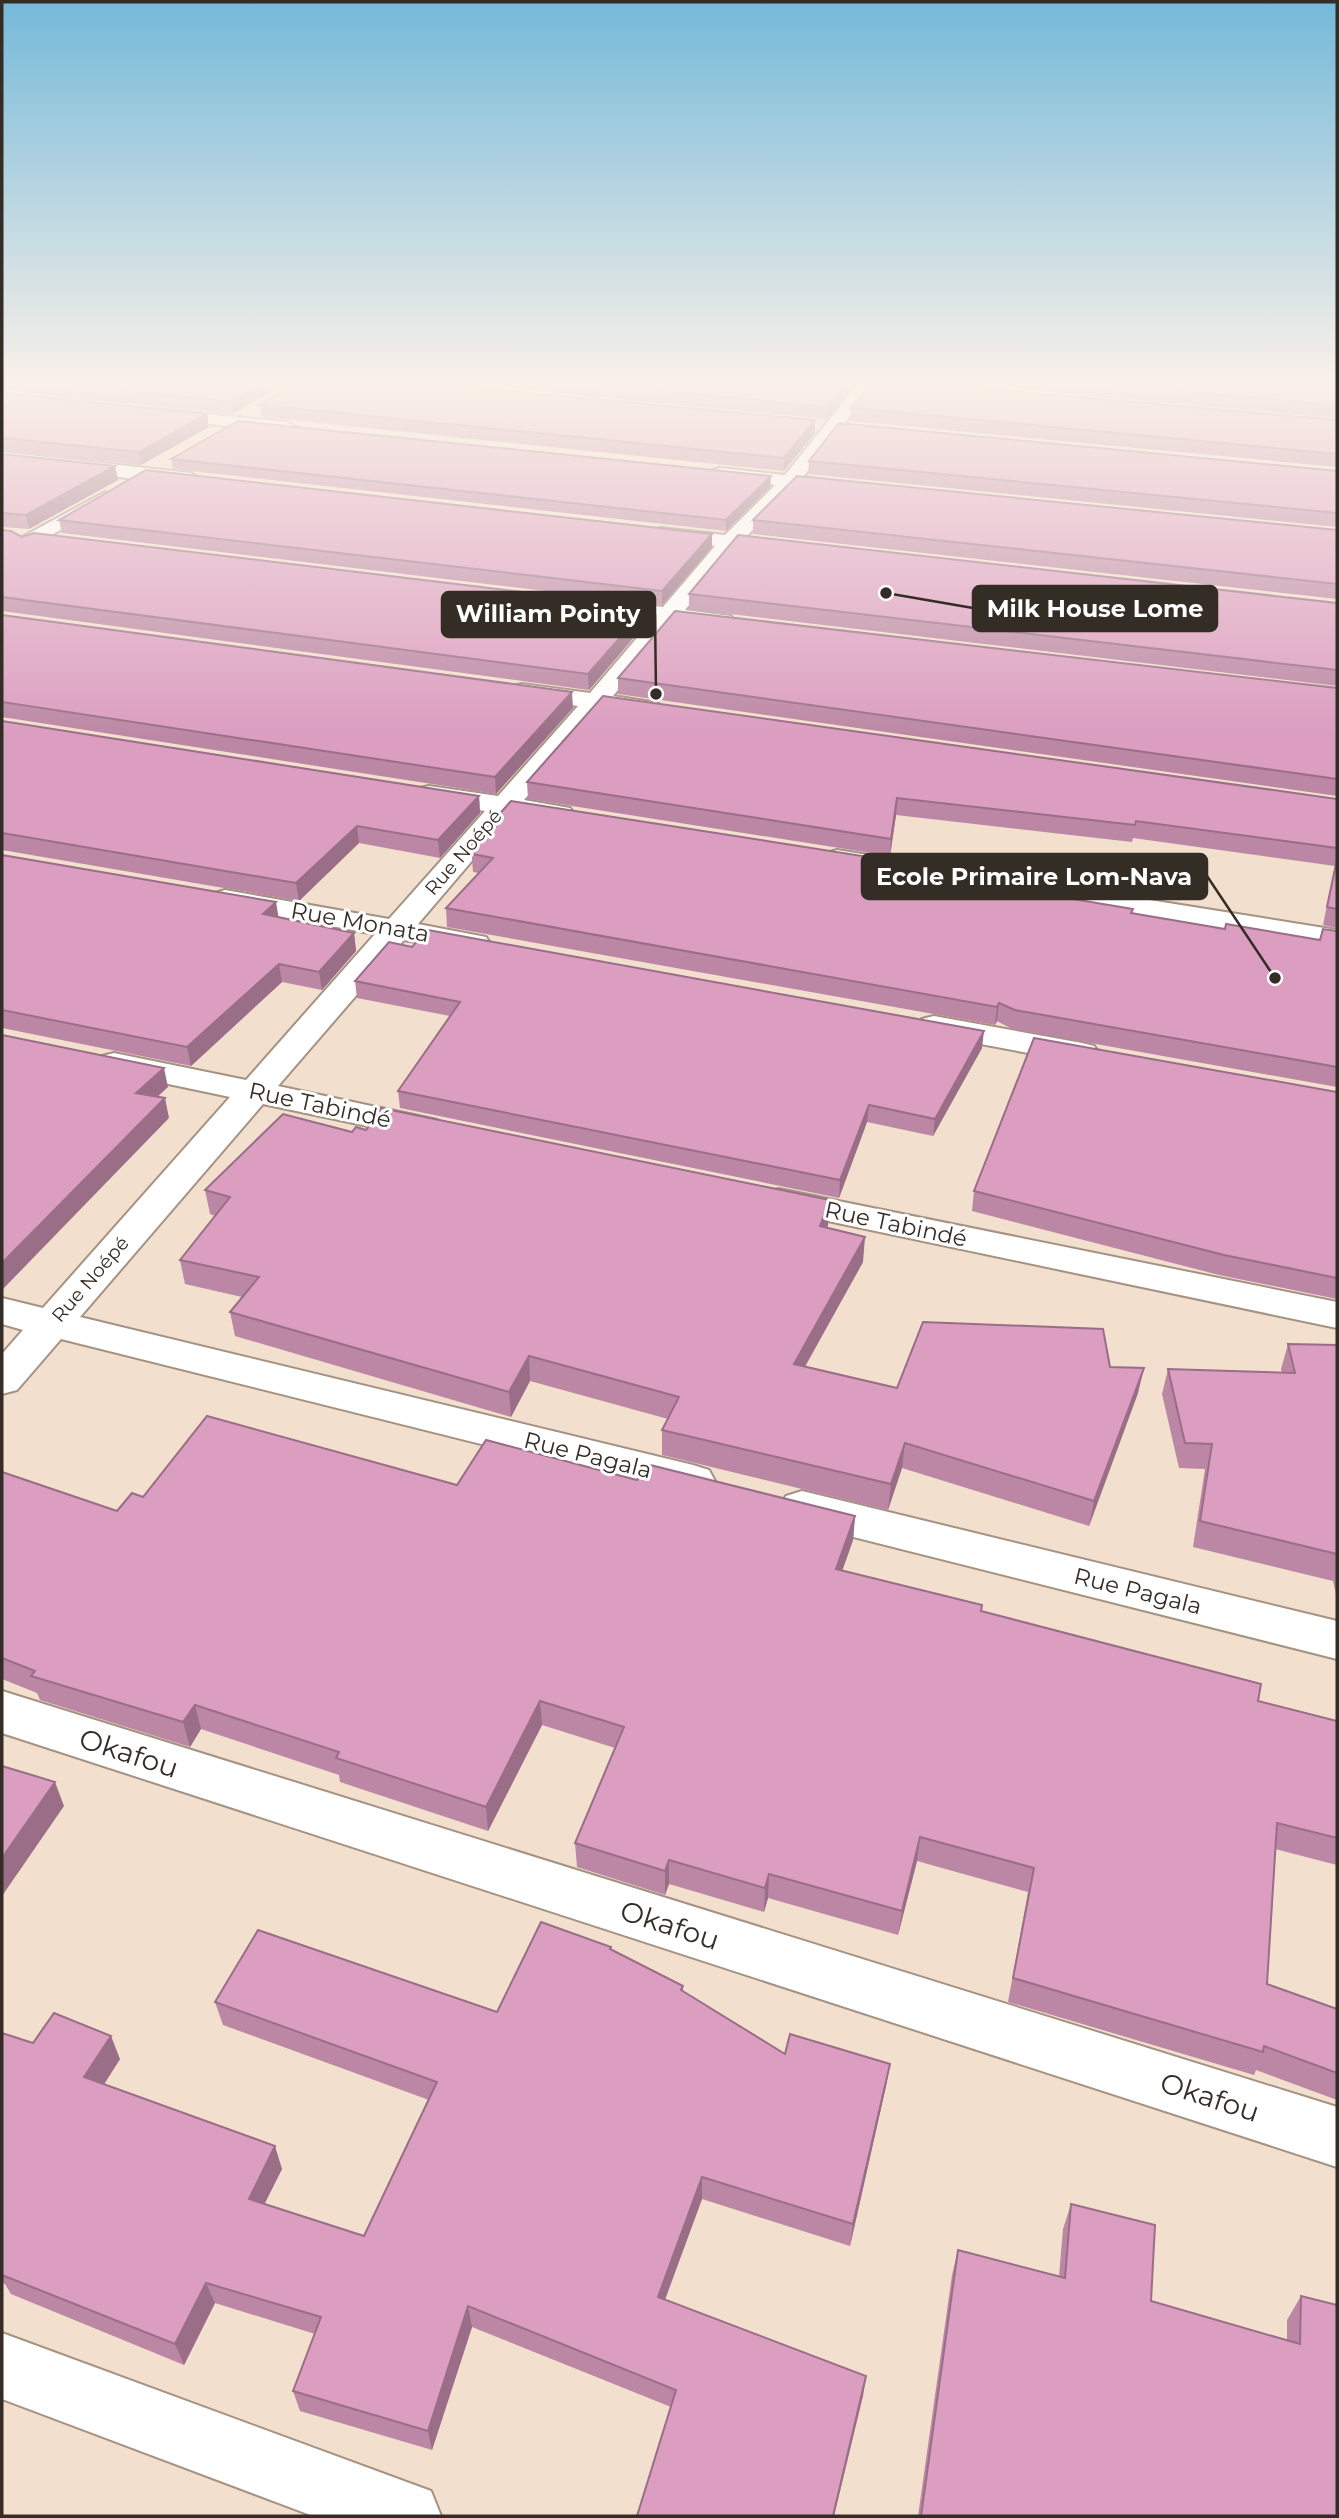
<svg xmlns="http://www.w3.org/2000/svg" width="1339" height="2518" viewBox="0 0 1339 2518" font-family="Montserrat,sans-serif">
  <rect width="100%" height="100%" fill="#f3dfce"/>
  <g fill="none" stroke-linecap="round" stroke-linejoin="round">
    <g stroke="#a49282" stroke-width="4">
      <g id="minor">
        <path d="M857 385H874L803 477 851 483 854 487 851 491 794 487 746 537 793 544 796 548 793 552 786 554 735 548 685 610 731 616 734 621 731 626 723 628 674 622 613 696 658 703 661 708 658 713 649 715 602 709 524 800 570 808 574 814 570 820 560 822 511 815 418 924 486 937 490 943 486 949 475 952 404 940 278 1086 437 1120 443 1127 437 1134 425 1138 263 1104 80 1317 693 1465 709 1470 715 1481 709 1492 693 1497 61 1339 17 1390 2 1394V1354L23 1330 2 1324V1298L43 1308 230 1097 102 1070 97 1063 102 1056 114 1053 246 1080 375 934 215 905 210 899 215 893 225 890 389 919 485 811 420 800 416 794 420 788 429 786 498 796 578 706 513 696 510 691 513 686 522 684 590 693 653 619 587 611 584 606 587 601 595 599 663 607 715 546 654 538 651 534 654 530 661 528 725 535 775 485 713 478 711 474 713 470 720 468 785 475Z"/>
        <path d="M156 409 287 422 296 427 287 432 150 418 147 414 150 410Z"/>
        <path d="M2 452 191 473 200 479 191 485 2 464Z"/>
        <path d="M105 492 115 498 112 502 2 562V548Z"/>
        <path d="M837 850 1337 930V948L827 865 823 859 827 853Z"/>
        <path d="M934 1016 1082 1043 1094 1046 1099 1053 1094 1060 1082 1063 922 1033 918 1026 922 1019Z"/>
        <path d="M779 1189 1337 1302V1328L766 1208 760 1200 766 1192Z"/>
        <path d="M802 1491 1337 1621V1659L786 1520 780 1508 786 1496Z"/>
        <path d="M2 1691 1337 2107V2167L2 1733Z"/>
        <path d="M2 2333 431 2491 441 2516H313L2 2399Z"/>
      </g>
    </g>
    <use href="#minor" fill="#fff" fill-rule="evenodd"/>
  </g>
  <g fill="#bc87a5">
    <path d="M2 385H282L232 414 2 390Z"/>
    <path d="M477 385H855L827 419Z"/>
    <path d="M975 385H1337V418Z"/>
    <path d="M2 393 207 414 209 427 141 465 2 451Z"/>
    <path d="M260 405 815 420V433L784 471 262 417Z"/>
    <path d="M851 408 1337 420V467L850 421Z"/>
    <path d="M2 454 115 466 118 480 29 529 2 527Z"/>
    <path d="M171 459 771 476 770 487 726 531 173 469Z"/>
    <path d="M809 461 1337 471V527L808 474Z"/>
    <path d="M59 520 712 534V547L662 605 62 533Z"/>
    <path d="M753 520 1337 530V599L753 534Z"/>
    <path d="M2 530 22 537 647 607V622L589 690 2 611Z"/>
    <path d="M689 594 1337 603V686L689 609Z"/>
    <path d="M2 615 573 708 496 794 2 717Z"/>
    <path d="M618 678 1337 688V796L618 694Z"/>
    <path d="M2 721 479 796 480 813 440 858 359 843 299 901 2 850Z"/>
    <path d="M527 782 1337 799V928L1323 925 1335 866 1133 838 1132 842 896 815 890 856 528 799Z"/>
    <path d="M471 846 888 868 1132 913 1225 929 1320 940 1337 931V1087L1012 1029 997 1021 995 1025 447 927 446 908 479 873 473 872Z"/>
    <path d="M2 855 354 933 356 951 322 990 282 982 191 1066 2 1028Z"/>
    <path d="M412 947 982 1048 933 1136 867 1122 839 1198 400 1108 398 1091 450 1016 357 998 355 981Z"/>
    <path d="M1337 1092V1299L1219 1275 972 1211 974 1191Z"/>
    <path d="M352 1132 828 1225 827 1228 863 1262 805 1367 897 1388 1110 1367 1138 1393 1089 1526 902 1468 888 1510 662 1455V1430L668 1419 530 1381 511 1417 235 1336 230 1312 242 1297 185 1284 180 1260 215 1216 210 1214 205 1190Z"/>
    <path d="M1288 1344 1337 1345V1598L1333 1581 1193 1547 1205 1469 1179 1468 1162 1394 1168 1369 1282 1373 1281 1369Z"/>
    <path d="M2 1472 117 1511 143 1497 457 1485 637 1480 855 1516 853 1540 842 1571 981 1611 1258 1701 1337 1721V1865L1275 1849 1267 1984 1337 2009V2100L1256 2070 1254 2075 1008 2002 1028 1892 917 1861 898 1935 768 1898 764 1912 669 1884 665 1895 577 1867 575 1843 615 1748 542 1725 488 1831 340 1782 339 1775 201 1729 190 1747 40 1700 37 1693 2 1679Z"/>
    <path d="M612 1950 683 1986V1991L785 2054 890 2064 886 2086 850 2246 702 2199 665 2300 863 2396 671 2407 472 2327 432 2450 300 2411 293 2391 315 2334 215 2303 184 2365 11 2294 5 2284 2 2283V2033L33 2043 120 2059 104 2084 282 2169 264 2204 364 2236 429 2100 223 2025 215 2002 497 2012Z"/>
    <path d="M1071 2204 1151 2301 1287 2340V2320L1301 2296 1337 2516H918L952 2275 958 2250 1059 2276 1063 2229Z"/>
  </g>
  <g fill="#996e86">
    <path d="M260 385H282L232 414 231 402Z"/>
    <path d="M845 385H855L827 419V407Z"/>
    <path d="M207 414 209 427 141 465 139 452Z"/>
    <path d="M815 420V433L784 471V458Z"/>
    <path d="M115 466 118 480 29 529 26 515Z"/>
    <path d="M771 476 770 487 726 531V520Z"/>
    <path d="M712 534V547L662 605V591Z"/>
    <path d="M647 607V622L589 690 588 674Z"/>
    <path d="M572 692 573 708 496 794 495 777Z"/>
    <path d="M479 796 480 813 440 858 438 840Z"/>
    <path d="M897 798 896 815 890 856 891 839Z"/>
    <path d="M357 826 359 843 299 901 296 883Z"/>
    <path d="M276 902 279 920 263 914Z"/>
    <path d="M354 933 356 951 322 990 319 972Z"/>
    <path d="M279 964 282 982 191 1066 187 1047Z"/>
    <path d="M999 1003 997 1021 995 1025 997 1007Z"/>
    <path d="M984 1031 982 1048 933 1136 935 1119Z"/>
    <path d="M164 1068 168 1087 141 1112 136 1093Z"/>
    <path d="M165 1098 169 1118 2 1290V1263Z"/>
    <path d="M869 1105 867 1122 839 1198 840 1180Z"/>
    <path d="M830 1200 828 1225 819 1250 820 1226Z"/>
    <path d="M865 1237 863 1262 792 1389 794 1364Z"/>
    <path d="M529 1356 530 1381 511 1417 509 1392Z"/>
    <path d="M1144 1368 1138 1393 1089 1526 1094 1501Z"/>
    <path d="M905 1443 902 1468 888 1510 891 1484Z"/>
    <path d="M855 1516 853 1540 834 1594 836 1569Z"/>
    <path d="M540 1701 542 1725 488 1831 486 1807Z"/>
    <path d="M195 1705 201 1729 190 1747 183 1722Z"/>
    <path d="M55 1782 64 1806 2 1896V1858Z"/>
    <path d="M920 1837 917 1861 898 1935 902 1911Z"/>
    <path d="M669 1860V1884L665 1895V1871Z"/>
    <path d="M769 1874 768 1898 764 1912 765 1888Z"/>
    <path d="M111 2036 120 2059 94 2100 84 2077Z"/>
    <path d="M890 2064 886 2086 850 2246 853 2224Z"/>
    <path d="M275 2146 282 2169 256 2221 249 2199Z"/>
    <path d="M702 2177V2199L658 2318V2297Z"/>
    <path d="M206 2283 215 2303 184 2365 175 2344Z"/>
    <path d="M468 2306 472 2327 432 2450 428 2431Z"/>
    <path d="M866 2376 863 2396 834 2516H833Z"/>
  </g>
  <g fill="#db9dc0" stroke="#996e86" stroke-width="2">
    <path d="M75 385H260L231 402Z"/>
    <path d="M292 385H442L815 420 784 458 260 405Z"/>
    <path d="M603 385H845L827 407Z"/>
    <path d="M869 385H940L1337 420V454L851 408Z"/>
    <path d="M1112 385H1337V405Z"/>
    <path d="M2 393 207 414 139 452 2 438Z"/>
    <path d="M238 421 771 476 726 520 171 459Z"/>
    <path d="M839 423 1337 471V513L809 461Z"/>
    <path d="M2 454 115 466 26 515 2 513Z"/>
    <path d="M146 470 712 534 662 591 59 520Z"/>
    <path d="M797 476 1337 530V584L753 520Z"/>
    <path d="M2 530 11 531 22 537 34 533 647 607 588 674 2 597Z"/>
    <path d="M738 535 1337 603V670L689 594Z"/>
    <path d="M675 611 1337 688V779L618 678Z"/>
    <path d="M2 615 572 692 495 777 2 702Z"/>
    <path d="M603 696 1337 799V848L1136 821 1135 825 897 798 891 839 527 782Z"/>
    <path d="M2 721 479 796 438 840 357 826 296 883 2 833Z"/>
    <path d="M511 801 888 860 887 868 1133 909 1131 913 1225 929 1226 924 1320 940 1323 929 1337 931V1067L1015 1010 999 1003 997 1007 446 908 493 858 472 854 478 848 471 846Z"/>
    <path d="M2 855 276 902 263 914 354 933 319 972 279 964 187 1047 2 1010Z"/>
    <path d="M1337 859V909L1327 907Z"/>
    <path d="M428 930 984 1031 935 1119 869 1105 840 1180 398 1091 460 1002 355 981 389 942 412 947Z"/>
    <path d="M2 1035 164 1068 136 1093 165 1098 2 1263Z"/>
    <path d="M1034 1038 1337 1092V1278L1224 1255 974 1191Z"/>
    <path d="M381 1108 830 1200 820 1226 865 1237 794 1364 897 1388 923 1322 1103 1329 1110 1367 1144 1368 1094 1501 905 1443 891 1484 662 1430 679 1397 529 1356 509 1392 230 1312 259 1277 180 1260 230 1197 205 1190 283 1114 352 1132 356 1127 366 1130Z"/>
    <path d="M1288 1344 1337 1345V1554L1200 1521 1212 1444 1185 1443 1168 1369 1295 1373Z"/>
    <path d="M207 1416 457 1485 486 1440 637 1480 646 1464 855 1516 836 1569 982 1605 981 1611 1261 1684 1258 1701 1337 1721V1838L1277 1823 1267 1984 1337 2009V2073L1264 2046 1263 2052 1013 1978 1034 1868 920 1837 902 1911 769 1874 765 1888 669 1860 665 1871 575 1843 624 1727 540 1701 486 1807 336 1758 339 1752 195 1705 183 1722 31 1676 35 1671 2 1658V1472L117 1511 132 1493 143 1497Z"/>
    <path d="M2 1766 55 1782 2 1858Z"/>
    <path d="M541 1922 611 1947 610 1949 683 1986 681 1990 785 2054 790 2034 890 2064 853 2224 702 2177 658 2297 866 2376 833 2516H637L676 2390 468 2306 428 2431 293 2391 321 2317 206 2283 175 2344 2 2275V2033L33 2043 54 2013 111 2036 84 2077 275 2146 249 2199 364 2236 437 2082 215 2002 258 1930 497 2012Z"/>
    <path d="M1071 2204 1155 2225 1151 2301 1300 2344 1301 2296 1337 2305V2516H921L958 2250 1065 2278Z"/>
  </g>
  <linearGradient id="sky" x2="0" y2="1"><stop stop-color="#74b9d9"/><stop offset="0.52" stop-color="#faf1e9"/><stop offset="1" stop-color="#faf1e9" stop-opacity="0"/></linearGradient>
  <rect width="1339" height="738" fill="url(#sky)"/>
  <g text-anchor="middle" stroke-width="6" stroke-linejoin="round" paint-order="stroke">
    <g font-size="19" fill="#342d26" stroke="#fff">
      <text transform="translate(463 852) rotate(-49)" y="7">Rue Noépé</text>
      <text transform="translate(90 1279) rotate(-49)" y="7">Rue Noépé</text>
    </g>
    <g font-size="23" fill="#342d26" stroke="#fff">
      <text transform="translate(360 922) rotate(10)" y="8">Rue Monata</text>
      <text transform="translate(320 1105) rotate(12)" y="8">Rue Tabindé</text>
      <text transform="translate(896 1224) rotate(12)" y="8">Rue Tabindé</text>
      <text transform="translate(588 1455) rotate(14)" y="8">Rue Pagala</text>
      <text transform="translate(1138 1591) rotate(14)" y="8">Rue Pagala</text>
    </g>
    <g font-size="28" fill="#342d26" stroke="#fff">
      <text transform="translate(129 1753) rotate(18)" y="10">Okafou</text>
      <text transform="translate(670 1925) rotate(18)" y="10">Okafou</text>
      <text transform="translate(1210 2097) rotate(18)" y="10">Okafou</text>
    </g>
  </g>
  <path fill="none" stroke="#342d26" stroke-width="2.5" d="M886 593L973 608M656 694L655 614M1275 978L1207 876"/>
  <g fill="#342d26" stroke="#fff" stroke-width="2.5">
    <circle cx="886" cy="593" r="7"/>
    <circle cx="656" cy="694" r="7"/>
    <circle cx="1275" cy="978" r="7"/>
  </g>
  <g fill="#342d26" stroke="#342d26" stroke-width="2.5">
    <rect x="973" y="586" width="244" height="45" rx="7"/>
    <rect x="442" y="592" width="213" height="45" rx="7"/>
    <rect x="862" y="854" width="345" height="45" rx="7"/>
  </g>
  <g font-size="24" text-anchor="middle" font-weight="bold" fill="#fff">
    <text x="1095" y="617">Milk House Lome</text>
    <text x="548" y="622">William Pointy</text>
    <text x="1034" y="885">Ecole Primaire Lom-Nava</text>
  </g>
  <rect width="1339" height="2518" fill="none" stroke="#342d26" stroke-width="7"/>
</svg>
